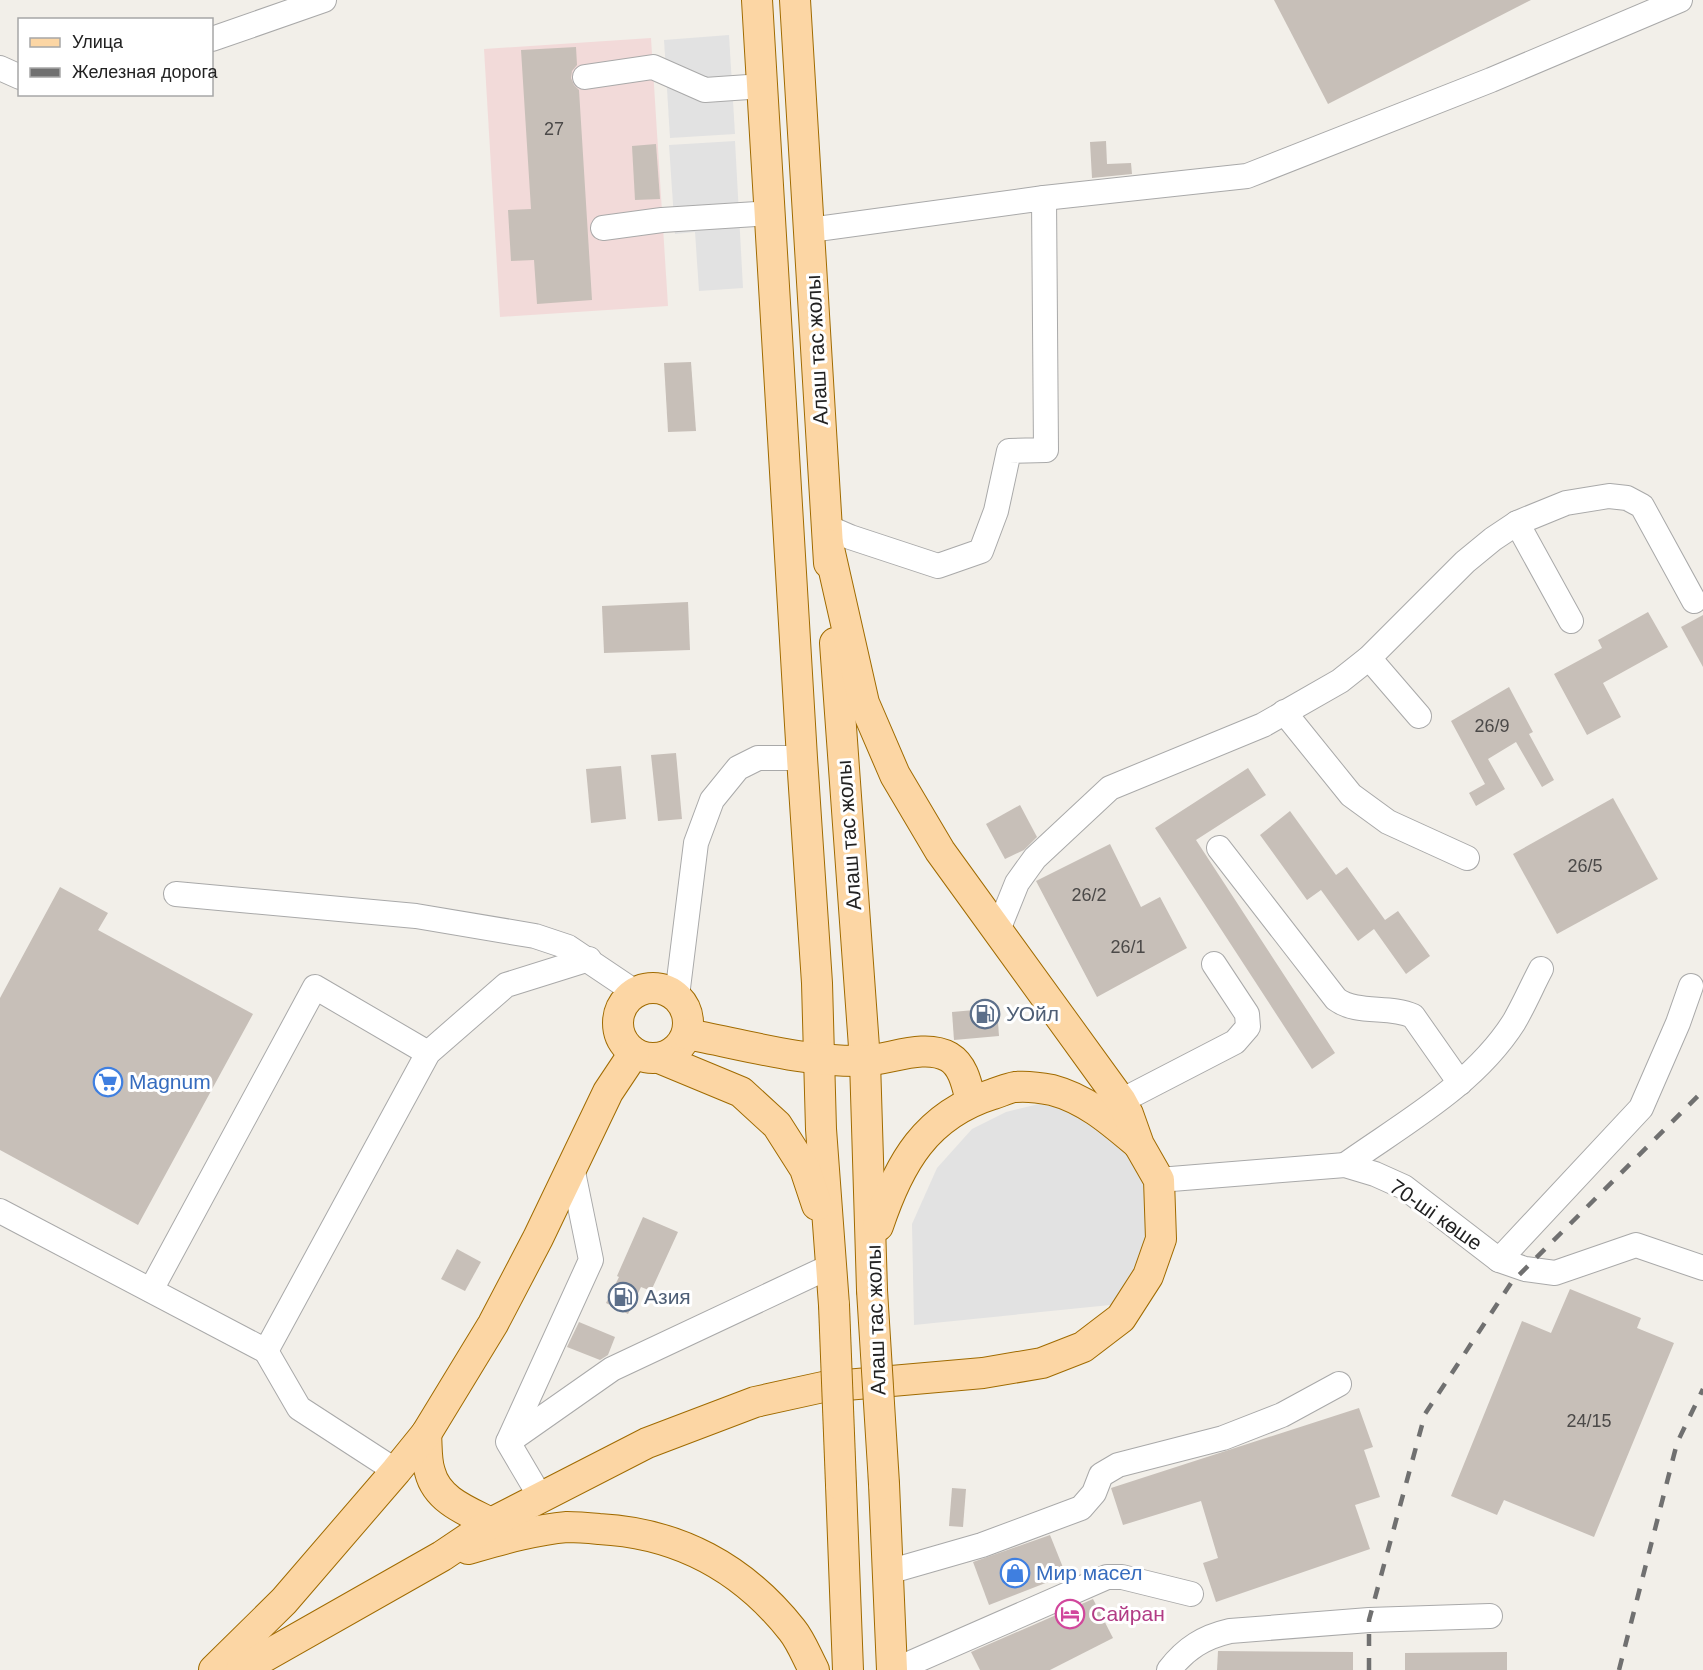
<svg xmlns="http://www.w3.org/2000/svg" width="1703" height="1670" viewBox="0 0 1703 1670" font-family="Helvetica,sans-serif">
  <rect width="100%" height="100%" fill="#f2efe9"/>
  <path fill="#f2dad9" d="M651 38 668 306 500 317 484 49Z"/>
  <g fill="#e2e2e2">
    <path d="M729 35 735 134 670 138 664 40Z"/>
    <path d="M735 141 743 288 699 291 695 232 675 234 669 145Z"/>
    <path d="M1039 1104 1083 1113 1131 1145 1161 1201 1157 1243 1120 1304 914 1325 912 1224 937 1168 972 1129 1006 1112Z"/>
  </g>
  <g fill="#c7bfb8">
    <path d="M1274 0H1531L1328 104Z"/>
    <path d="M576 47 577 65 572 71 571 78 574 85 579 90 592 300 537 304 534 260 511 261 508 210 531 209 521 50Z"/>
    <path d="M1106 141 1107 164 1131 163 1132 174 1092 178 1090 142Z"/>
    <path d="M656 144 660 199 635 200 632 146Z"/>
    <path d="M691 362 696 431 668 432 664 363Z"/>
    <path d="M688 602 690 650 604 653 602 606Z"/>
    <path d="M1648 612 1668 647 1603 683 1621 717 1587 735 1554 674 1602 648 1598 640Z"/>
    <path d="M1703 615V667L1681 627Z"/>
    <path d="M1509 687 1533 732 1529 734 1554 780 1542 787 1516 742 1488 759 1505 789 1476 806 1469 793 1485 784 1451 721Z"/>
    <path d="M676 753 682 819 658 821 651 755Z"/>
    <path d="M621 766 626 819 591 823 586 769Z"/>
    <path d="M1248 768 1266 795 1196 840 1335 1053 1312 1069 1155 828Z"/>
    <path d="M1613 798 1658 879 1557 934 1513 854Z"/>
    <path d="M1020 805 1037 837 1024 850 1005 859 986 824Z"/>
    <path d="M1290 811 1336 875 1347 867 1385 920 1398 911 1430 956 1406 974 1374 929 1358 941 1321 890 1307 900 1260 835Z"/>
    <path d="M1110 844 1141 907 1160 897 1187 948 1097 997 1036 881Z"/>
    <path d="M60 887 108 913 98 930 253 1014 138 1225 0 1150V998Z"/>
    <path d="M997 1008 999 1036 954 1040 952 1012Z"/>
    <path d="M643 1217 678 1232 651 1291 641 1287 628 1314 606 1303 619 1277 617 1276Z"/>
    <path d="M457 1249 481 1262 465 1291 441 1279Z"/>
    <path d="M1570 1289 1641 1318 1637 1328 1674 1343 1594 1537 1504 1500 1497 1515 1451 1496 1522 1321 1551 1333Z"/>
    <path d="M579 1322 615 1337 608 1355 600 1360 567 1347Z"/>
    <path d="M1359 1408 1373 1447 1364 1450 1380 1497 1355 1505 1370 1549 1216 1602 1203 1563 1218 1558 1201 1501 1123 1525 1111 1488Z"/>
    <path d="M952 1488 966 1489 963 1527 949 1526Z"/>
    <path d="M1050 1535 1066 1575 989 1605 973 1562Z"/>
    <path d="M1093 1599 1113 1638 1050 1670H980L971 1652Z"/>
    <path d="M1218 1651 1353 1652V1670H1217Z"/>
    <path d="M1507 1652V1670H1405V1653Z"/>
  </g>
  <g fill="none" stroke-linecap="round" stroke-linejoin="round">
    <g stroke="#a9a9a9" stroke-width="26">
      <g id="minor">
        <path d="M212 39 324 0"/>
        <path d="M0 68 20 77"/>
        <path d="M585 77 653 67 705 90 763 86"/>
        <path d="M1044 198 1247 176 1491 80 1680 0"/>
        <path d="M603 228 662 220 771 213"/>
        <path d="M810 230 1044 198 1046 450 1009 451 996 511 981 551 938 566 850 537 827 527"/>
        <path d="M1517 523 1571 621"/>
        <path d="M1369 658 1419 716"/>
        <path d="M1284 712 1351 795 1388 822 1467 858"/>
        <path d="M1219 848 1336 999C1357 1015 1389 1005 1413 1016L1460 1083"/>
        <path d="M176 894 416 916 535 936 568 947 635 992"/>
        <path d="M998 930 1017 883 1035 858 1110 788 1263 725 1340 681 1369 658 1465 562 1493 539 1517 523 1566 503 1609 496 1627 498 1642 506 1694 601"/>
        <path d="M677 996 696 843 712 800 738 768 758 758H802"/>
        <path d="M1121 1101 1235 1042 1248 1027 1247 1014 1214 964"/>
        <path d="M1345 1165C1404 1123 1474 1085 1514 1022 1524 1005 1532 986 1541 969"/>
        <path d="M1159 1180 1345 1165 1375 1174 1404 1187 1499 1260 1525 1269 1555 1273 1636 1245 1703 1268"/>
        <path d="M0 1211 266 1351 428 1053 506 985 589 959"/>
        <path d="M1499 1260 1641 1108 1678 1023 1691 986"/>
        <path d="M151 1290 315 987 428 1053"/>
        <path d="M266 1351 299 1408 396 1471"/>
        <path d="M509 1440 591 1260 572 1167"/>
        <path d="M541 1498 508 1442 612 1369 831 1266"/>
        <path d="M888 1572 982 1545 1081 1508 1094 1493 1101 1475 1118 1465 1223 1438 1282 1415 1339 1384"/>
        <path d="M895 1670 1107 1577H1122L1191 1594"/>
        <path d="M1169 1670C1186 1648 1204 1637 1230 1631L1369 1620 1490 1616"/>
      </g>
    </g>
    <g stroke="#a06b00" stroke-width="32">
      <g id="major">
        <path d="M757 0 802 758 817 983 821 1129 834 1305"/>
        <path d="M795 0 829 563"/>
        <path d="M835 643 865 1061 872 1290"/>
        <circle cx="653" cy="1023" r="35"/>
        <path d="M687 1034C745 1045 804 1062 863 1061 890 1060 924 1043 949 1057 964 1066 967 1086 971 1101"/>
        <path d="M659 1058 741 1092 777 1125 805 1169 817 1205"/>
        <path d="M878 1226C899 1163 926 1115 993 1094 1000 1092 1008 1088 1015 1087 1025 1086 1042 1088 1052 1090 1086 1099 1111 1121 1137 1143"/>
        <path d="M426 1434C427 1446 426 1461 430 1472 437 1500 467 1511 491 1523"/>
        <path d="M884 1484 892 1670"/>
        <path d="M841 1485 848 1670"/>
        <path d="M468 1549C500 1540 533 1530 567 1527 577 1527 589 1528 599 1529 678 1533 743 1568 792 1630 801 1641 807 1657 814 1670"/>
        <path d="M214 1670 284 1601 396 1471 426 1434 493 1324 538 1238 608 1092 634 1053"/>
        <path d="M241 1670 442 1556 491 1523 647 1443 755 1402 823 1387 983 1373 1042 1363 1083 1347 1121 1318 1148 1276 1161 1239 1159 1180 1139 1145 1128 1114 1121 1101 940 851 895 775 864 703 828 544"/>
      </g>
    </g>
    <use href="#minor" stroke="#fff" stroke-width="24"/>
    <use href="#major" stroke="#fcd6a4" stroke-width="30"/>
    <g stroke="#707070" stroke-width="4.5" stroke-dasharray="12 12" stroke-linecap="butt">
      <path d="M1369 1670V1620L1425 1414 1511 1283 1703 1091"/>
      <path d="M1619 1670 1677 1443 1703 1389"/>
    </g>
    <g stroke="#a06b00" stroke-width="32" stroke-linecap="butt">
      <g id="major-bridge">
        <path d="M872 1290 884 1484"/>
        <path d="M834 1305 841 1485"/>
      </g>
    </g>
    <use href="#major-bridge" stroke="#fcd6a4" stroke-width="30"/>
  </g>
  <defs>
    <g id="fuel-ring" transform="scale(1.5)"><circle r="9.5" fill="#fff" stroke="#5c6f8a" stroke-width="1.5"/><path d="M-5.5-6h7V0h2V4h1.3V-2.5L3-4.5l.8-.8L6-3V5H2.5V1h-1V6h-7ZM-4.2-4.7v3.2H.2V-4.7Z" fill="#5c6f8a"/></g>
    <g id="supermarket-ring" transform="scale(1.5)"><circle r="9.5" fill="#fff" stroke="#3f7fe0" stroke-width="1.5"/><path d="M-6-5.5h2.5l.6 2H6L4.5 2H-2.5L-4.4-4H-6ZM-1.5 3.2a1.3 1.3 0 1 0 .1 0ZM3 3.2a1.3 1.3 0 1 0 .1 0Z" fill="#3f7fe0"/></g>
    <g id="shop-ring" transform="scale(1.5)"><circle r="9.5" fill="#fff" stroke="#3f7fe0" stroke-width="1.5"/><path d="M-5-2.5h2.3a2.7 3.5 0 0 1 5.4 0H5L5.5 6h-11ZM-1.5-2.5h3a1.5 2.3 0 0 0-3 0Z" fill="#3f7fe0"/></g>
    <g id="hotel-ring" transform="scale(1.5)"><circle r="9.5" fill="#fff" stroke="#d1479c" stroke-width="1.5"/><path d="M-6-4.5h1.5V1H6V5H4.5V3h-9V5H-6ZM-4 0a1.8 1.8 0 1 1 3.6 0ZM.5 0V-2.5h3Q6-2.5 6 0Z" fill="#d1479c"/></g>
  </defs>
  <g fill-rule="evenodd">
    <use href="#fuel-ring" x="985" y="1014"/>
    <use href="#supermarket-ring" x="108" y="1082"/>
    <use href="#fuel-ring" x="623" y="1297"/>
    <use href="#shop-ring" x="1015" y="1573"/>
    <use href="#hotel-ring" x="1070" y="1614"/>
  </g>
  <g text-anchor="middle" stroke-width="6" stroke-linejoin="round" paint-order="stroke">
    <g font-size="18" fill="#4b4948">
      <text x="554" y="135">27</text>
      <text x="1492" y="732">26/9</text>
      <text x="1585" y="872">26/5</text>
      <text x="1089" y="901">26/2</text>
      <text x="1128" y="953">26/1</text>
      <text x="1589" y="1427">24/15</text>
    </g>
    <g font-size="21" fill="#222" stroke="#fff">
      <text transform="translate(817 350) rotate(-93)" y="7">Алаш тас жолы</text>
      <text transform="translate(849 835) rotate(-94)" y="7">Алаш тас жолы</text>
      <text transform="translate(1436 1215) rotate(35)" y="7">70-ші көше</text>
      <text transform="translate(876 1320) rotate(-92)" y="7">Алаш тас жолы</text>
    </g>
    <g font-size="21" fill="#4e5e75" stroke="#fff" text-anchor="start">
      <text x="1006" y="1021">УОйл</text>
      <text x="644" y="1304">Азия</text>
    </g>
    <g font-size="21" fill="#366cbe" stroke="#fff" text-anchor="start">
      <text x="129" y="1089">Magnum</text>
      <text x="1036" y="1580">Мир масел</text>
    </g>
    <g font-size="21" fill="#b23c85" stroke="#fff" text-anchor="start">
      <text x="1091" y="1621">Сайран</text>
    </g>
  </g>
  <rect x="18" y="18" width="195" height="78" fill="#ffffff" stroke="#a7a7a7" stroke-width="1.5"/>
  <rect x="30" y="38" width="30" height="9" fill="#fcd6a4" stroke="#a7a7a7" stroke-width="1.5"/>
  <text x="72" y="48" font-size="18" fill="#222222">Улица</text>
  <rect x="30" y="68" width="30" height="9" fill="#707070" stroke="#a7a7a7" stroke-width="1.5"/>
  <text x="72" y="78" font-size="18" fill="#222222">Железная дорога</text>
</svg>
